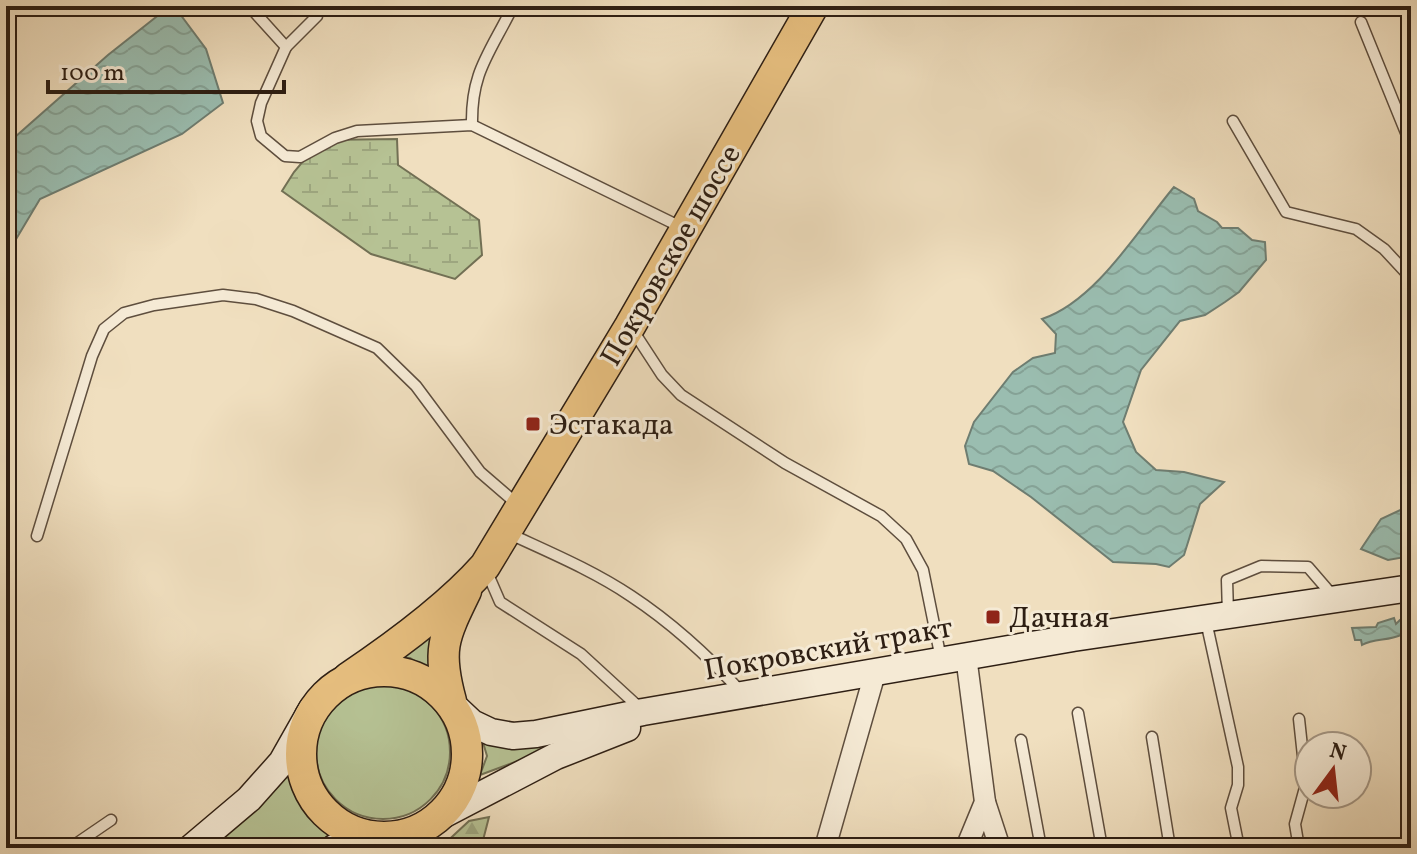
<svg xmlns="http://www.w3.org/2000/svg" width="1417" height="854" viewBox="0 0 1417 854" font-family="Vollkorn,serif">
  <defs>
    <pattern id="forest-firs" width="22" height="20" patternUnits="userSpaceOnUse" patternTransform="scale(2)"><rect width="22" height="20" fill="#b6c294"/><path d="M5 1l3.5 6h-7zM16 11l3.5 6h-7z" fill="#9da67f"/></pattern>
    <pattern id="wetland-marsh" width="20" height="14" patternUnits="userSpaceOnUse" patternTransform="scale(2)"><rect width="20" height="14" fill="#b6c294"/><path d="M1 5h8M5 5V1M11 12h8M15 12V8" fill="none" stroke="#9da67f"/></pattern>
    <pattern id="water-waves" width="16" height="10" patternUnits="userSpaceOnUse" patternTransform="scale(2)"><rect width="16" height="10" fill="#9abdb0"/><path d="M0 5q4-4 8 0t8 0" fill="none" stroke="#85a296"/></pattern>
  </defs>
  <rect width="100%" height="100%" fill="#f0dfbf"/>
  <filter id="stains"><feTurbulence type="fractalNoise" baseFrequency=".0025" numOctaves="4"/><feColorMatrix values="0 0 0 0 .2 0 0 0 0 .09 0 0 0 0 .02 0 0 0 .5 -.17"/></filter>
  <radialGradient id="worn" r=".72"><stop offset=".6" stop-color="#630" stop-opacity="0"/><stop offset="1" stop-color="#630" stop-opacity=".3"/></radialGradient>
  <g fill="#b6c294" stroke="#727054" stroke-width="2">
    <path d="M448 604 433 672 410 658 385 657Z"/>
    <circle cx="383" cy="752" r="67"/>
    <path d="M591 734 480 775 487 756 482 739Z"/>
    <path d="M289 752 299 790 345 836 279 848H198Z"/>
  </g>
  <path fill="url(#forest-firs)" stroke="#727054" stroke-width="2" d="M489 817 481 848H440L469 821Z"/>
  <path fill="url(#wetland-marsh)" stroke="#727054" stroke-width="2" d="M397 139 398 165 479 220 482 255 455 279 371 254 282 191 294 172 321 140Z"/>
  <g fill="url(#water-waves)" stroke="#6e7d71" stroke-width="2">
    <path d="M170 6H174L206 49 223 103 182 134 40 199 6 256V145L108 55Z"/>
    <path d="M1174 187 1194 199 1198 211 1217 222 1222 228H1238L1252 240 1265 242 1266 260 1239 292 1225 302 1205 315 1180 321 1141 370 1123 422 1136 452 1156 470 1184 472 1224 482 1200 504 1184 555 1169 567 1156 564 1113 562 1031 497 993 471 969 464 965 446 974 422 1013 372 1033 358 1055 353 1056 334 1042 319C1096 301 1138 230 1174 187Z"/>
    <path d="M1411 505V556L1388 560 1361 549 1381 519Z"/>
    <path d="M1411 617V635L1407 638 1401 635C1388 641 1374 638 1362 645L1361 640H1355L1352 628 1376 627 1378 623 1394 618 1396 624 1400 620Z"/>
  </g>
  <g fill="none" stroke-linecap="round" stroke-linejoin="round">
    <g stroke="#5e4e3e" stroke-width="13">
      <g id="service">
        <path d="M249 6 286 47 261 103 257 121 261 136 285 156 300 157 335 138 357 131 472 125 681 227"/>
        <path d="M428 6 431 9"/>
        <path d="M1361 22 1411 145"/>
        <path d="M286 47 317 16 318 6"/>
        <path d="M1233 121 1286 212 1356 229 1384 249 1411 278"/>
        <path d="M472 125C471 75 487 57 509 14V6"/>
        <path d="M632 329 662 375 681 395 785 463 881 516 906 539 923 570 941 659"/>
        <path d="M510 534C551 553 594 571 631 596 672 623 709 657 742 693"/>
        <path d="M37 536 92 356 104 329 124 313 154 305 223 295 256 299 293 311 377 348 416 386 480 472 517 504"/>
        <path d="M487 572 500 602 581 654 642 710"/>
        <path d="M1228 614 1227 580 1261 566 1308 567 1333 596"/>
        <path d="M1206 621 1238 767V785L1231 808 1239 848"/>
        <path d="M1078 713 1102 848"/>
        <path d="M1299 719 1306 784 1295 824 1299 848"/>
        <path d="M1152 737 1170 848"/>
        <path d="M1021 740 1041 848"/>
        <path d="M70 848 111 820"/>
      </g>
    </g>
    <g stroke="#5e4e3e" stroke-width="23">
      <g id="minor">
        <path d="M985 802 1000 848"/>
        <path d="M403 848 405 834"/>
        <path d="M825 848 875 673"/>
        <path d="M966 848 985 802 966 656"/>
      </g>
    </g>
    <g stroke="#2d1e13" stroke-width="29">
      <g id="secondary">
        <path d="M456 708 472 723 491 732 513 736 536 734 643 712 1073 638 1411 588"/>
        <path d="M437 818 556 756 627 728"/>
        <path d="M191 848 249 799 282 762 312 709"/>
        <path d="M334 848 388 837"/>
      </g>
    </g>
    <g stroke="#2d1e13" stroke-width="33">
      <g id="primary">
        <circle cx="384" cy="754" r="83"/>
        <path d="M348 678C394 647 448 608 485 566L630 326 813 6"/>
        <path d="M451 701C437 650 443 638 466 591"/>
      </g>
    </g>
    <use href="#service" stroke="#f5ead5" stroke-width="10"/>
    <use href="#minor" stroke="#f5ead5" stroke-width="20"/>
    <use href="#secondary" stroke="#f5ead5" stroke-width="26"/>
    <use href="#primary" stroke="#e8c080" stroke-width="30"/>
  </g>
  <g fill="#8f2418" stroke="#f5ead5" stroke-width="3">
    <rect x="525" y="416" width="16" height="16" rx="4"/>
    <rect x="985" y="609" width="16" height="16" rx="4"/>
  </g>
  <g text-anchor="middle" stroke-width="6" stroke-linejoin="round" paint-order="stroke">
    <g font-size="30" fill="#2d1e13" stroke="#f5ead5">
      <text transform="translate(670 255) rotate(-60)" y="10">Покровское шоссе</text>
      <text transform="translate(828 648) rotate(-10)" y="10">Покровский тракт</text>
    </g>
    <g font-size="30" fill="#2d1e13" stroke="#f5ead5" text-anchor="start">
      <text x="549" y="434">Эстакада</text>
      <text x="1009" y="627">Дачная</text>
    </g>
  </g>
  <rect width="1417" height="854" fill="none" stroke="#f0dfbf" stroke-width="32"/>
  <rect x="8" y="8" width="1401" height="838" fill="none" stroke="#2d1e13" stroke-width="4"/>
  <rect x="16" y="16" width="1385" height="822" fill="none" stroke="#2d1e13" stroke-width="2"/>
  <g transform="translate(1333 770) rotate(15)"><circle r="38" fill="#f5ead5" stroke="#a59887" stroke-width="2"/>
  <path d="M0-6L14 30L0 20L-14 30Z" fill="#8f2418"/>
  <text y="-12" font-size="22" font-weight="bold" text-anchor="middle" fill="#2d1e13">N</text>
  </g>
  <path d="M48 80v12h236v-12" fill="none" stroke="#2d1e13" stroke-width="4"/>
  <text x="60" y="80" font-size="24" fill="#2d1e13" stroke="#f5ead5" stroke-width="6" paint-order="stroke">100 m</text>
  <rect width="100%" height="100%" filter="url(#stains)"/>
  <rect width="100%" height="100%" fill="url(#worn)"/>
</svg>
